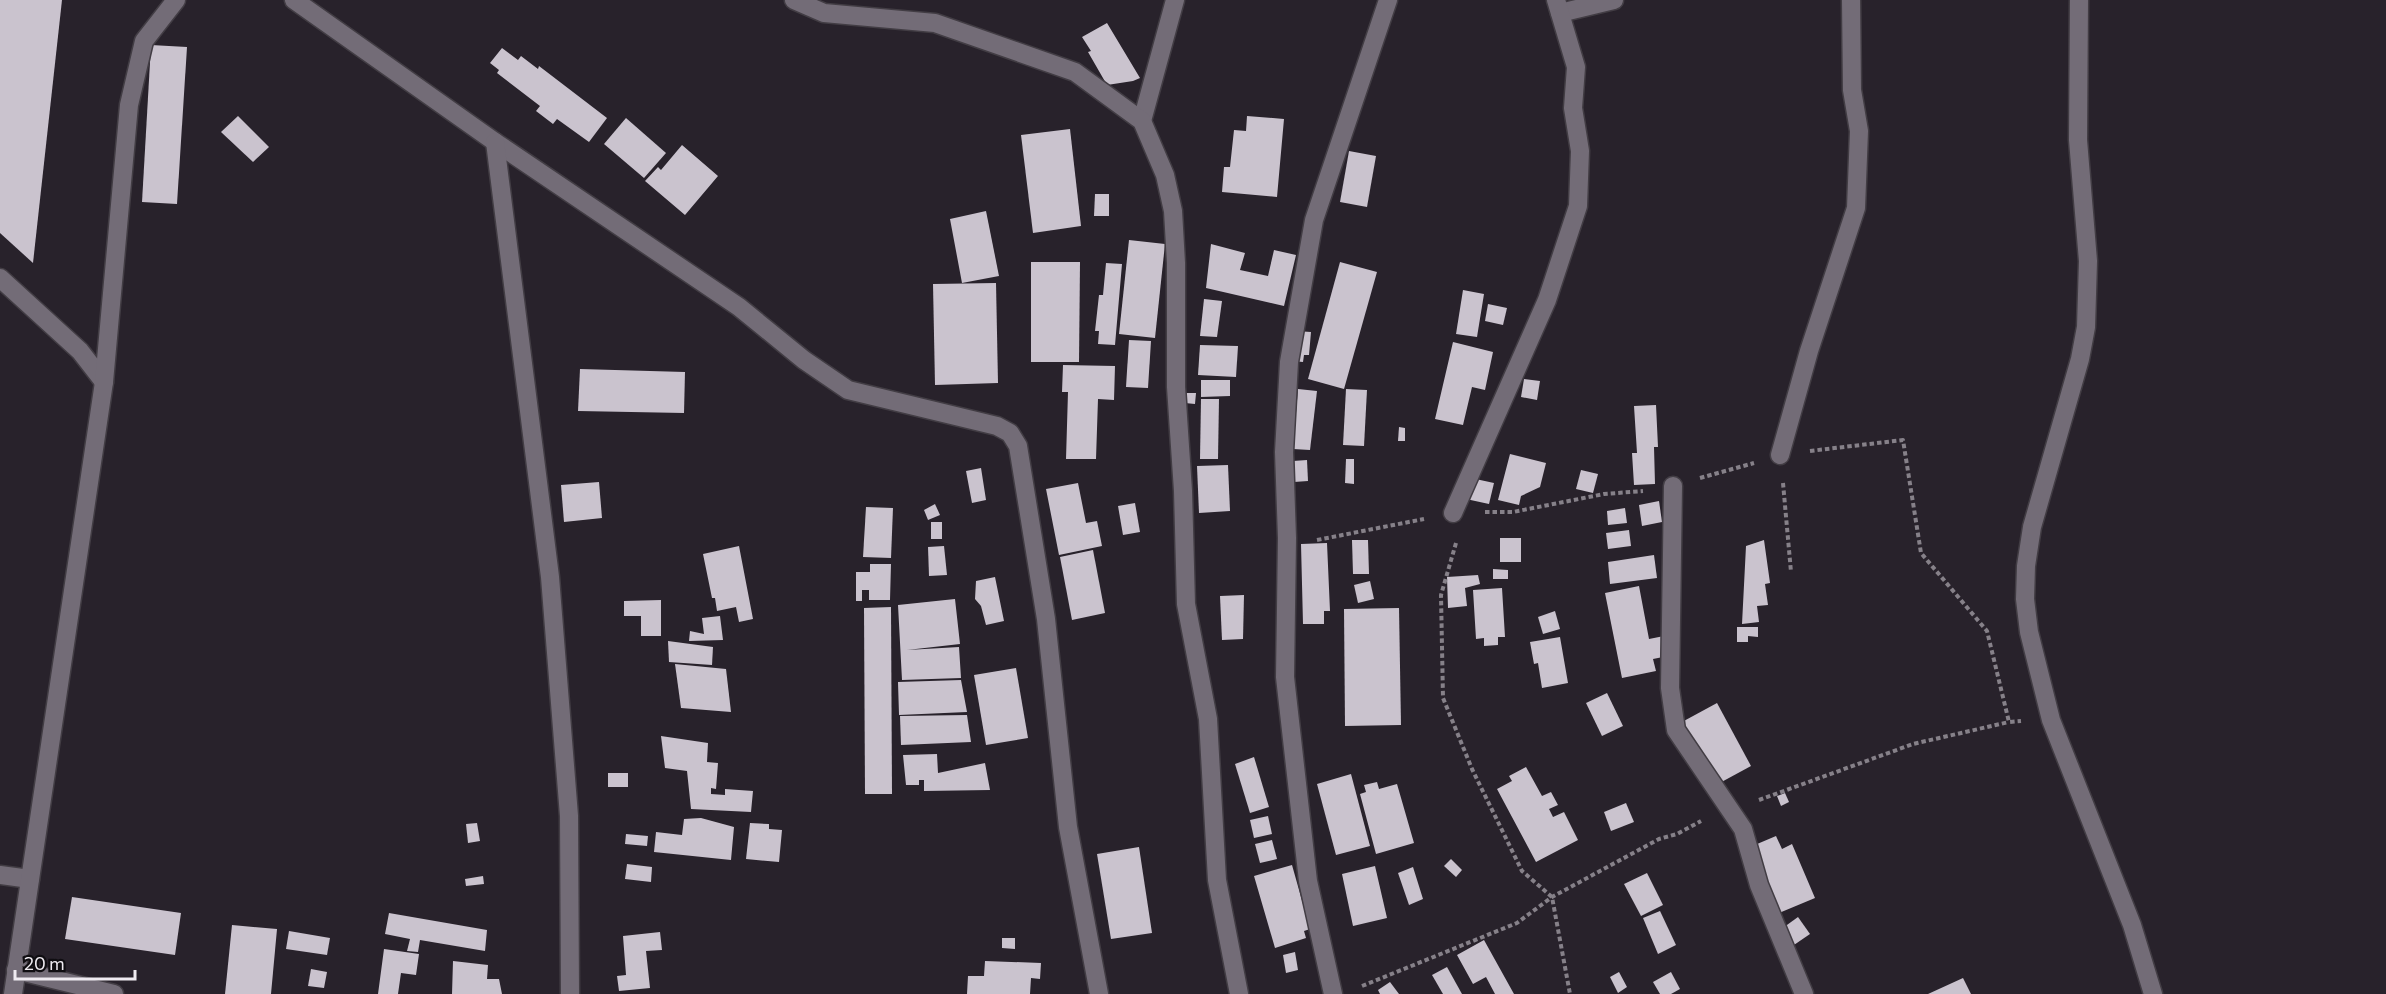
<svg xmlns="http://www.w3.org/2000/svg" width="2386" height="994" viewBox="0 0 2386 994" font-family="Commissioner,sans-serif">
  <rect width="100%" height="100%" fill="#28222b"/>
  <g fill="#cac3ce">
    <path d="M0 0H62L33 263 0 233Z"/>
    <path d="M1107 23 1140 78 1133 81 1107 85 1088 52 1091 51 1082 37Z"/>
    <path d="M151 45 187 47 177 204 142 202Z"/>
    <path d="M502 48 518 60 521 56 538 69 539 66 607 118 589 142 557 119 553 124 536 111 540 106 497 73 499 70 490 63Z"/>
    <path d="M238 116 269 147 253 162 221 132Z"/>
    <path d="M1247 116 1284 119 1277 197 1222 192 1224 167H1230L1234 130 1246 131Z"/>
    <path d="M626 118 666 153 644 178 604 144Z"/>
    <path d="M1070 129 1081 226 1033 233 1021 135Z"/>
    <path d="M682 145 718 176 685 215 645 181 658 167 661 170Z"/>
    <path d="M1349 151 1376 156 1367 207 1340 202Z"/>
    <path d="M1095 194H1109V216H1094Z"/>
    <path d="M986 211 999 276 962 283 950 219Z"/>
    <path d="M1129 240 1165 244 1155 338 1119 334Z"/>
    <path d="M1211 244 1245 253 1240 270 1268 276 1274 250 1296 255 1284 306 1206 288Z"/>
    <path d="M1031 262H1080L1079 362H1031Z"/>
    <path d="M1340 262 1377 272 1344 389 1308 379Z"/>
    <path d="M1106 263 1122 264 1115 345 1098 344 1099 331H1095L1099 295H1103Z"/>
    <path d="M996 283 998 383 935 385 933 284Z"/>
    <path d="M1463 290 1484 294 1477 337 1456 334Z"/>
    <path d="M1204 299 1222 301 1217 337 1200 336Z"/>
    <path d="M1488 304 1507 308 1503 325 1485 321Z"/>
    <path d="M1296 331 1311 332 1309 355H1304L1303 362 1292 361Z"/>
    <path d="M1129 340 1151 341 1148 388 1126 387Z"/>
    <path d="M1453 342 1493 352 1485 390 1472 387 1463 425 1435 419Z"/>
    <path d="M1200 345 1238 346 1236 377 1198 375Z"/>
    <path d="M1063 365 1115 366 1114 400 1098 399 1096 459H1066L1068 392H1062Z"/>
    <path d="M580 369 685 372 684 413 578 411Z"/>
    <path d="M1524 379 1540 381 1537 400 1521 397Z"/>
    <path d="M1201 380H1230V396L1201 397Z"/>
    <path d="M1298 389 1317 391 1310 450 1293 449Z"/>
    <path d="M1346 389 1367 390 1364 446 1343 445Z"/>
    <path d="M1185 393H1196L1195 404 1185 403Z"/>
    <path d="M1201 399H1219L1218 459H1200Z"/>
    <path d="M1656 405 1658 447H1654L1655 484 1634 485 1632 453H1637L1634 406Z"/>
    <path d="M1399 427 1405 428V441H1398Z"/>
    <path d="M1510 454 1546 463 1540 487 1521 496 1519 505 1498 500Z"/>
    <path d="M1346 459H1354V484L1345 483Z"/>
    <path d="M1307 460 1308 481 1294 482 1293 461Z"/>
    <path d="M1228 465 1230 511 1199 513 1197 466Z"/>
    <path d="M981 468 986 500 972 503 966 471Z"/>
    <path d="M1581 470 1598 474 1593 493 1576 489Z"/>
    <path d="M1471 478 1494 483 1489 504 1466 499Z"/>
    <path d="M599 482 602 518 564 522 561 485Z"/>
    <path d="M1078 483 1086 523 1097 521 1102 546 1059 555 1046 489Z"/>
    <path d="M1659 501 1662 522 1642 526 1639 505Z"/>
    <path d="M1135 503 1140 532 1123 535 1118 506Z"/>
    <path d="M935 504 940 515 928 520 924 510Z"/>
    <path d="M866 507 893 508 891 558 863 557Z"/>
    <path d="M1625 508 1627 523 1608 525 1607 511Z"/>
    <rect x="931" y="522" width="11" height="17"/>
    <path d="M1629 530 1631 546 1608 549 1606 533Z"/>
    <rect x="1500" y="538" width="21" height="24"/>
    <path d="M1352 540H1368L1369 574H1353Z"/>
    <path d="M1764 540 1770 583 1765 584 1768 605 1757 606 1759 622 1742 624 1746 546Z"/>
    <path d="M1327 543 1330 611H1324V624H1303L1301 544Z"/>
    <path d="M739 546 753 619 739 622 736 607 717 611 715 598H712L703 554Z"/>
    <path d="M944 546 947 575 929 576 928 547Z"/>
    <path d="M1093 550 1105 613 1072 620 1060 557Z"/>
    <path d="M1654 555 1657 578 1610 584 1608 562Z"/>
    <path d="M870 564H891L890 600H869V590H862V601H856V572H870Z"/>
    <path d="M1493 569 1508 570V579H1493Z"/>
    <path d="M1478 575 1480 584 1465 588 1467 606 1448 608 1447 577Z"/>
    <path d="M995 577 1004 621 986 625 981 606 975 599 976 581Z"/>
    <path d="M1370 581 1374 599 1358 603 1354 585Z"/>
    <path d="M1639 586 1649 639 1664 636 1668 656 1653 659 1656 671 1622 678 1605 593Z"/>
    <path d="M1502 588 1505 637H1498V645L1484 646V638L1476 639 1473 590Z"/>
    <path d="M1244 595 1243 639 1222 640 1220 596Z"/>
    <path d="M955 599 960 644 907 650 959 647 961 678 902 680 898 605Z"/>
    <path d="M661 600V636H641V616H624V601Z"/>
    <path d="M891 607 892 794H865L864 608Z"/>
    <path d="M1399 608 1401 725 1345 726 1344 609Z"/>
    <path d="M1555 611 1560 629 1543 634 1538 617Z"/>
    <path d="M720 616 723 640 689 641 690 631 704 634 702 618Z"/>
    <path d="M1737 627H1758V637L1748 636V642H1737Z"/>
    <path d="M1560 637 1568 683 1542 688 1538 663 1534 664 1530 642Z"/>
    <path d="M668 641 713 647 712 665 669 662Z"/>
    <path d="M675 664 726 669 731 712 681 708Z"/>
    <path d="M1016 668 1028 738 986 745 974 675Z"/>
    <path d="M961 680 967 712 899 715 898 682Z"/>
    <path d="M1607 693 1623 726 1602 736 1586 703Z"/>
    <path d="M1717 703 1751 766 1716 785 1682 722Z"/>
    <path d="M967 715 971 742 901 745 900 716Z"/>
    <path d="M661 736 708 743 707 762 718 763 716 789 711 788V794L725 795V789L753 791 751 812 691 809 687 771 665 768Z"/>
    <path d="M937 754 938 773 985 763 990 790 924 791V780H919V785H906L903 755Z"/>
    <path d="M1254 757 1269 807 1250 813 1235 764Z"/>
    <path d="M1526 767 1542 796 1551 792 1558 805 1549 809 1553 817 1564 812 1578 840 1536 862 1497 789 1512 781 1509 776Z"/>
    <rect x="608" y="773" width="20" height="14"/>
    <path d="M1351 774 1370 846 1336 855 1317 784Z"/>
    <path d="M1377 782 1379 789 1397 784 1414 843 1376 854 1360 794 1366 792 1364 785Z"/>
    <path d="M1785 793 1789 802 1781 806 1777 796Z"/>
    <path d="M1626 803 1634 822 1611 831 1604 812Z"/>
    <path d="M1268 816 1272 834 1254 838 1250 820Z"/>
    <path d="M701 818 734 827 731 860 654 852 656 832 682 835 684 819Z"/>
    <path d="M477 823 480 841 468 843 466 824Z"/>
    <path d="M750 823 769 824V829L782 830 779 862 746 859Z"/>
    <path d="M626 834 648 836 647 846 625 844Z"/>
    <path d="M1776 836 1782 849 1792 844 1815 898 1779 913 1750 847Z"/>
    <path d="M1272 840 1277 859 1260 863 1255 844Z"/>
    <path d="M1139 847 1152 933 1111 939 1097 854Z"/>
    <path d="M1451 859 1462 870 1456 877 1444 866Z"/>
    <path d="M627 864 652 867 651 882 625 879Z"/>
    <path d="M1292 865 1310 929 1304 931 1306 938 1275 948 1254 876Z"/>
    <path d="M1375 866 1387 918 1353 926 1342 874Z"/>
    <path d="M1413 867 1423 899 1409 905 1398 873Z"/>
    <path d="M1647 873 1663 905 1641 916 1624 884Z"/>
    <path d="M483 876 484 884 466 886 465 879Z"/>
    <path d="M72 897 181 913 175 955 65 939Z"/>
    <path d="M1660 911 1676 945 1658 954 1643 918Z"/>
    <path d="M389 913 487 930 485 951 420 940 418 952 407 951 410 939 385 934Z"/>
    <path d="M1798 917 1810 934 1791 947 1780 930Z"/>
    <path d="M232 925 277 929 271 994H225Z"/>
    <path d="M289 931 330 938 327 955 286 949Z"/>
    <path d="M660 932 662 950 646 951 650 988 619 991 617 976 626 975 623 936Z"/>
    <path d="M1002 938H1015V949L1002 948Z"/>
    <path d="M1484 940 1514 994H1495L1486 977 1473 984 1457 955Z"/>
    <path d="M384 949 419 954 416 975 401 973 398 994H378Z"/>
    <path d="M1295 952 1298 970 1286 973 1283 955Z"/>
    <path d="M453 961 488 965 487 979H499L502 994H452Z"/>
    <path d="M985 961 1041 963 1040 979 1031 978 1030 994H967L968 976H984Z"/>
    <path d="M1447 967 1462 994H1443L1432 975Z"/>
    <path d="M311 969 327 972 324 988 308 986Z"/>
    <path d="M1619 972 1627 987 1618 993 1610 977Z"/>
    <path d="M1671 972 1680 989 1671 994H1660L1653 982Z"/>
    <path d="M1963 978 1971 994H1928Z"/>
    <path d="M1390 982 1399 994H1380L1378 990Z"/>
  </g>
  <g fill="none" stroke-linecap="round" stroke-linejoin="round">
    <g stroke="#423d44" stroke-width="21">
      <g id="lane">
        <path d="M1560 13 1614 0"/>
        <path d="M1142 121 1175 0"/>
      </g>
    </g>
    <g stroke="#423d44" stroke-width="21">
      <g id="street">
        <path d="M294 0 495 142 739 307 804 360 848 390 997 426 1010 433 1018 446 1046 619 1068 827 1099 994"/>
        <path d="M794 0 824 13 935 23 1075 72 1142 121 1165 175 1173 211 1176 263V387L1183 491 1186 604 1208 719 1217 880 1239 994"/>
        <path d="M2079 0 2078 140 2088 261 2086 327 2080 359 2032 527 2026 566 2025 599 2029 632 2051 720 2132 925 2153 994"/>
        <path d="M495 142 550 577 569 816 570 994"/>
        <path d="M0 278 80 351 104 382"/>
        <path d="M1780 455 1809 351 1856 208 1859 131 1852 90 1851 0"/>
        <path d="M1673 486 1670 688 1676 730 1743 829 1759 885 1804 994"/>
        <path d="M1453 513 1547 300 1578 206 1580 151 1573 108 1576 67 1556 0"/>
        <path d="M0 875 30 879"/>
        <path d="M16 970 114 994"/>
        <path d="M13 994 104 382 129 105 144 41 176 0"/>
        <path d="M1333 994 1308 881 1285 677 1287 538 1284 452 1289 362 1314 220 1388 0"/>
      </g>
    </g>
    <g stroke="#868189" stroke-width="4" stroke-dasharray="4.5 3" stroke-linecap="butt">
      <path d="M1810 451 1903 440 1921 553 1987 631 2009 722 2021 721"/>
      <path d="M1700 478 1754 463"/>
      <path d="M1783 483 1791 572"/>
      <path d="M1485 512H1513L1604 494 1643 491"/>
      <path d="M1317 540 1424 519"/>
      <path d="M1456 543 1441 595 1443 698 1472 769 1522 871 1552 897 1570 994"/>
      <path d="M1759 800 1913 744 2009 722"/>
      <path d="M1362 986 1517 923 1552 897 1659 839 1677 834 1701 821"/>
    </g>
    <use href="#lane" stroke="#736c77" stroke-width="18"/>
    <use href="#street" stroke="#736c77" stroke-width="18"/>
  </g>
  <path d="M15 970v9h120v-9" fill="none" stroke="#efebf1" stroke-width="3"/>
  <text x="24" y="970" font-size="18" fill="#efebf1" stroke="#0f0d11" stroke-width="4.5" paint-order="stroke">20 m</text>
</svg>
